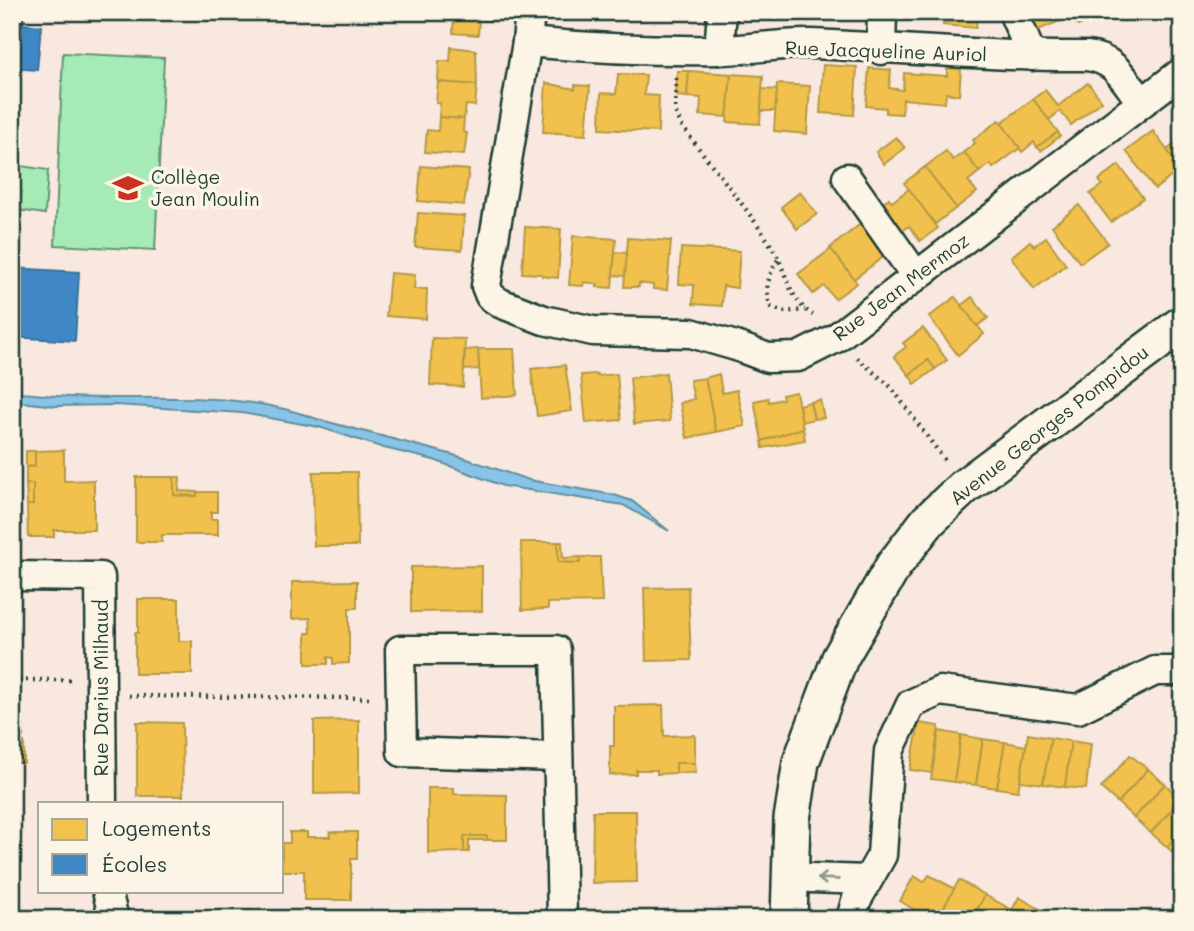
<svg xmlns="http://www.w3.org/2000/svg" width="1194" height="931" viewBox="0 0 1194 931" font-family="Mali,sans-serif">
  <rect width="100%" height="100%" fill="#f9e8df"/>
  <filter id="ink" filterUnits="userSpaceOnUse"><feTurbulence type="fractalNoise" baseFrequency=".0143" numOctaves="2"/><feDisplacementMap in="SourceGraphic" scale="14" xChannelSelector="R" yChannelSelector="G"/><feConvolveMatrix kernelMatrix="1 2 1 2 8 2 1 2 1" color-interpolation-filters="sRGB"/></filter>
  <g filter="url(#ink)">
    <g fill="#a6ebb6" stroke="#629475" stroke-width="2">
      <path d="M63 53 164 58 155 250 55 245Z"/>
      <path d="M21 166 48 170 45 214 17 210Z"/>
    </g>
    <path fill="#88c4e7" stroke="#5e8e9f" stroke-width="2" d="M12 392C32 394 52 396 71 397 153 401 238 389 317 419L461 457 529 480 614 495 632 501 669 531 623 505 503 486 434 460 384 448 319 427 242 413 116 405 56 406 12 401Z"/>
    <g fill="#f2c14e" stroke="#b39946" stroke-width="2">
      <path d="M454 12H494L493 21 479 20 478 35 453 33Z"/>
      <path d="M944 12H977L976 28 943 25Z"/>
      <path d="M1019 12H1056L1060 21 1029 34Z"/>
      <path d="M1072 12H1104L1078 26Z"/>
      <path d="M451 47 476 50 477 85 438 82 439 61H450Z"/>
      <path d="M823 65 857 67 854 115 820 113Z"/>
      <path d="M869 68 891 70 889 88 903 90 904 73 947 76V68L961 69 959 95 946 93 945 103 903 99 902 114 886 113V108L866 106Z"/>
      <path d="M677 71H689L687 97 676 96Z"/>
      <path d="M689 71 731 74 727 117 700 115 701 98 687 97Z"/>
      <path d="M618 74 646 75 644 95 659 96 658 132 600 129 601 93 616 94Z"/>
      <path d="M731 74 763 76 760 124 727 122Z"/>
      <path d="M438 82 477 85 475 106 466 105 464 119 439 117 440 103H436Z"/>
      <path d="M546 83 575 89V85L590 86 586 135 543 132Z"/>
      <path d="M1088 83 1102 101 1071 125 1060 111 1049 120 1033 99 1045 90 1058 106Z"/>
      <path d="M777 84 810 86 807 134 774 131Z"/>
      <path d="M762 89 777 90 775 111H761Z"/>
      <path d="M1033 99 1058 132 1037 147 1034 142 1022 152 1001 123Z"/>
      <path d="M439 117 464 119 463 132 467 133 464 155 425 152 427 130 438 131Z"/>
      <path d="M999 120 1020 148 993 168 990 164 979 172 964 152 975 143 973 140Z"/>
      <path d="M1153 131 1181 169 1155 189 1126 151Z"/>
      <path d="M1058 132 1060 136 1041 151 1037 147Z"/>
      <path d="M896 137 905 148 884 164 876 152Z"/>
      <path d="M1179 141 1182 144V160L1177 164 1167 150Z"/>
      <path d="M946 151 953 160 964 152 979 172 968 181 977 192 956 208 925 167Z"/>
      <path d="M1119 165 1143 198 1111 222 1090 194 1102 185 1099 180Z"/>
      <path d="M421 166 469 170 464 205 418 201Z"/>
      <path d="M925 167 956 208 935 224 904 183Z"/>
      <path d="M909 189 938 228 920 241 909 226 897 235 877 207 889 198 892 202Z"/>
      <path d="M800 192 817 214 797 229 781 207Z"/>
      <path d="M1079 205 1108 243 1080 263 1052 226Z"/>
      <path d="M418 213 464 216 462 250 415 247Z"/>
      <path d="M863 222 887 254 854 279 830 248Z"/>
      <path d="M525 227 561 229 558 278 542 276V274L522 273Z"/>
      <path d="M573 236 616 239 612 288 597 287 598 284 584 282 583 286 569 285Z"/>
      <path d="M1046 237 1066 265 1034 289 1011 257 1030 241 1034 246Z"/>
      <path d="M628 238 671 241 667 290 653 289V285L639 283V287H624Z"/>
      <path d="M681 248 740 251 737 288 723 286 722 306 693 304 694 285 679 284Z"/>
      <path d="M831 249 857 283 835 299 824 286 813 294 798 274Z"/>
      <path d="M615 252 627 253 625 276 613 275Z"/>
      <path d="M390 273 415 275 414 289H427L426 319 386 316Z"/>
      <path d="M955 297 984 334 958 355 929 317Z"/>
      <path d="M972 297 988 318 977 326 962 305Z"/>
      <path d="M923 328 947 360 935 369 928 360 909 375 894 356 906 347 903 343Z"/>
      <path d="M432 338 465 339 463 387 430 385Z"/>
      <path d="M478 349H514L517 395 481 398Z"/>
      <path d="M478 349 479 369 464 370 465 350Z"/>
      <path d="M928 360 935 369 915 384 909 375Z"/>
      <path d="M565 365 572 411 537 416 531 369Z"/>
      <path d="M666 373 670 421 634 424 630 378Z"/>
      <path d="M597 374V376L617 374 621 420 586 423 581 375Z"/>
      <path d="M719 374 722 393 737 390 745 426 716 432 705 378Z"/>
      <path d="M705 378 716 432 687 438 680 403 694 399 690 380Z"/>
      <path d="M796 392 803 428 762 441 754 401 768 398 769 402 783 399 782 395Z"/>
      <path d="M820 400 824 418 814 419 810 402Z"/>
      <path d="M810 402 814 419 802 422 799 405Z"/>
      <path d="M803 428 805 440 763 448 762 441Z"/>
      <path d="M64 450V481L94 480V530H54V537H28L27 505H33V484H26V467L35 466V451Z"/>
      <path d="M26 451H35V466L26 467Z"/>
      <path d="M313 472H357L358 546H314Z"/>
      <path d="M136 477H174V495L197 496V492H217V512H211V519H218V535H162V542H136Z"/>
      <path d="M174 477H180L179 491 197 492V496L174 495Z"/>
      <path d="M26 484H33V505H27Z"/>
      <path d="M521 542H558V562L580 563V557H600L602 602 548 603V609L522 610Z"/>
      <path d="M558 542H562L563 558 580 557V563L558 562Z"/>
      <path d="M482 566V611L411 612V567Z"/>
      <path d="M357 581V608H349V663L333 664V658L328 657V664H306V633H311L310 618 292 619V582Z"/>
      <path d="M688 587 691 660 646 661 644 588Z"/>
      <path d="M138 599H179V641H192V674H135V633H138Z"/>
      <path d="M663 705 664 736 695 735V763H676V773L657 774V770H636V774L610 775V746H614V706Z"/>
      <path d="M359 720V793L314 794V721Z"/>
      <path d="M137 722 182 723 183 796H137Z"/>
      <path d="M919 723 939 726 932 773 910 770Z"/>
      <path d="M12 725H23V736H17V742H24V763H12Z"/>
      <path d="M939 731 961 735 954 782 931 779Z"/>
      <path d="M1028 734 1051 738 1043 784 1020 781Z"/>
      <path d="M961 735 983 739 976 785 954 782Z"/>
      <path d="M1051 738 1071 741 1065 787 1043 784Z"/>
      <path d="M983 739 1005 742 997 788 976 785Z"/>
      <path d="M1071 741 1091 744 1086 789 1065 787Z"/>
      <path d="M1005 742 1026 746 1018 791 997 788Z"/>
      <path d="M1130 755 1148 769 1118 803 1101 788Z"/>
      <path d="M676 763H695L696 773H676Z"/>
      <path d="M1148 769 1165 784 1134 818 1118 803Z"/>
      <path d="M1165 784 1181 799 1151 833 1134 818Z"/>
      <path d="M428 788H454V794L507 795V840H487V836H464V852L428 853Z"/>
      <path d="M1181 799 1182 830 1167 847 1151 833Z"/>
      <path d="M593 811H636L637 882 592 883Z"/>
      <path d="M1182 830V861L1167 847Z"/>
      <path d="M290 832H307V837H330V832H357V859H351V900H304V871H282V843H290Z"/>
      <path d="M464 836H487V840H469V852H464Z"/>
      <path d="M929 875 955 889 937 919H930L900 901 914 876 924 882Z"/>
      <path d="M959 880 985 895 972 919H943L939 916Z"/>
      <path d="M985 895 1012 910 1007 919H972Z"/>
      <path d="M1019 897 1045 912 1041 919H1028L1012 910Z"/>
    </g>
    <g fill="#3f88c5" stroke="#35729a" stroke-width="2">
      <path d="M12 12H24L23 24 41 26 37 70 12 68Z"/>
      <path d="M12 268 79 272 75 341 12 337Z"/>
    </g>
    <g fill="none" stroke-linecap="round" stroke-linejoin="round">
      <g stroke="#1f3d34" stroke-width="33">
        <g id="minor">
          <path d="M530 12 527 42 486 286 490 296 500 303 544 320 593 331 691 333 736 346 768 358 798 357 836 338 1182 72"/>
          <path d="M1013 12 1032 56"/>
          <path d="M527 42C591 48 655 51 719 50 749 50 780 43 810 44 902 48 994 57 1087 56 1116 59 1124 80 1141 101"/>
          <path d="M719 50 722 12"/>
          <path d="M881 50 882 12"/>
          <path d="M847 178 916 276"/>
          <path d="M12 576 100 577 102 803"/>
          <path d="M558 757 402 752 400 650H556L562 919"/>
          <path d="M789 875 810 878 867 880"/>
          <path d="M107 891 114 919"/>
          <path d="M851 919 856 901 882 855 889 751 911 704 940 691 1078 709 1155 671H1182"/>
        </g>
      </g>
      <g stroke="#1f3d34" stroke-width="40">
        <path id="tertiary" d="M789 919 792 819 801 762 840 658 894 565 928 521 964 487 1182 324"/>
      </g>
      <g stroke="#1f3d34" stroke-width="4.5" stroke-dasharray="2 5" stroke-linecap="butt">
        <path d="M676 78 675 111 681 125C711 165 745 205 772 247 787 270 787 299 813 315"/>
        <path d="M778 260C768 276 764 289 771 307L783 312 805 310"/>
        <path d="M857 358 891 387 946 462"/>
        <path d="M12 624 16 604"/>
        <path d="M12 680H72"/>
        <path d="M129 696 372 698"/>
      </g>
      <use href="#minor" stroke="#fcf5e5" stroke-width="28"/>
      <use href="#tertiary" stroke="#fcf5e5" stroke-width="35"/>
    </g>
    <defs><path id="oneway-shaft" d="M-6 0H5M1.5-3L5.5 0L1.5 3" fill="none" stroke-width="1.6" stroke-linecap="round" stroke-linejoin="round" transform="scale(1.75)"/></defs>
    <use stroke="#8e998c" href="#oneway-shaft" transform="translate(828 879) rotate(-178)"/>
  </g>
  <defs>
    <g id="school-bare" transform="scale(2.415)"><path d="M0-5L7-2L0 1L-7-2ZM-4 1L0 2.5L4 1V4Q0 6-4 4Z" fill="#c8321e" stroke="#fcf5e5" stroke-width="2.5" paint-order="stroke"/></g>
  </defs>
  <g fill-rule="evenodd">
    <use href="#school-bare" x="128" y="188"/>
  </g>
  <g text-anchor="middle" stroke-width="7" stroke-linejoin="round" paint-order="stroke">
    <g font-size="19" fill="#1f3d34" stroke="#fcf5e5">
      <text transform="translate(886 51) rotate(2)" y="7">Rue Jacqueline Auriol</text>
      <text transform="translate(901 287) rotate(-37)" y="7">Rue Jean Mermoz</text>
      <text transform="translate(1049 425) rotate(-38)" y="7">Avenue Georges Pompidou</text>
      <text transform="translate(101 688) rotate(-90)" y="7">Rue Darius Milhaud</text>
    </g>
    <g font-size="19" fill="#1f3d34" stroke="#fcf5e5" text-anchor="start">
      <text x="151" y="184">Collège<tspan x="151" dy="22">Jean Moulin</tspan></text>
    </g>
  </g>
  <rect width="1194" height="931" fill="none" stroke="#fcf5e5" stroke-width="42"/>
  <rect x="21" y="21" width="1152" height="889" fill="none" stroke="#1f3d34" stroke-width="2.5" filter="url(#ink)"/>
  <rect x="38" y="802" width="245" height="91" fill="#fcf5e5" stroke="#a4ab9e" stroke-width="2"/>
  <rect x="52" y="819" width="35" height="21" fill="#f2c14e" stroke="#a4ab9e" stroke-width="2"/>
  <text x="102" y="836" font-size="21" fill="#1f3d34">Logements</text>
  <rect x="52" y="854" width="35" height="21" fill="#3f88c5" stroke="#a4ab9e" stroke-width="2"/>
  <text x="102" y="872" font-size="21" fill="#1f3d34">Écoles</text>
</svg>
